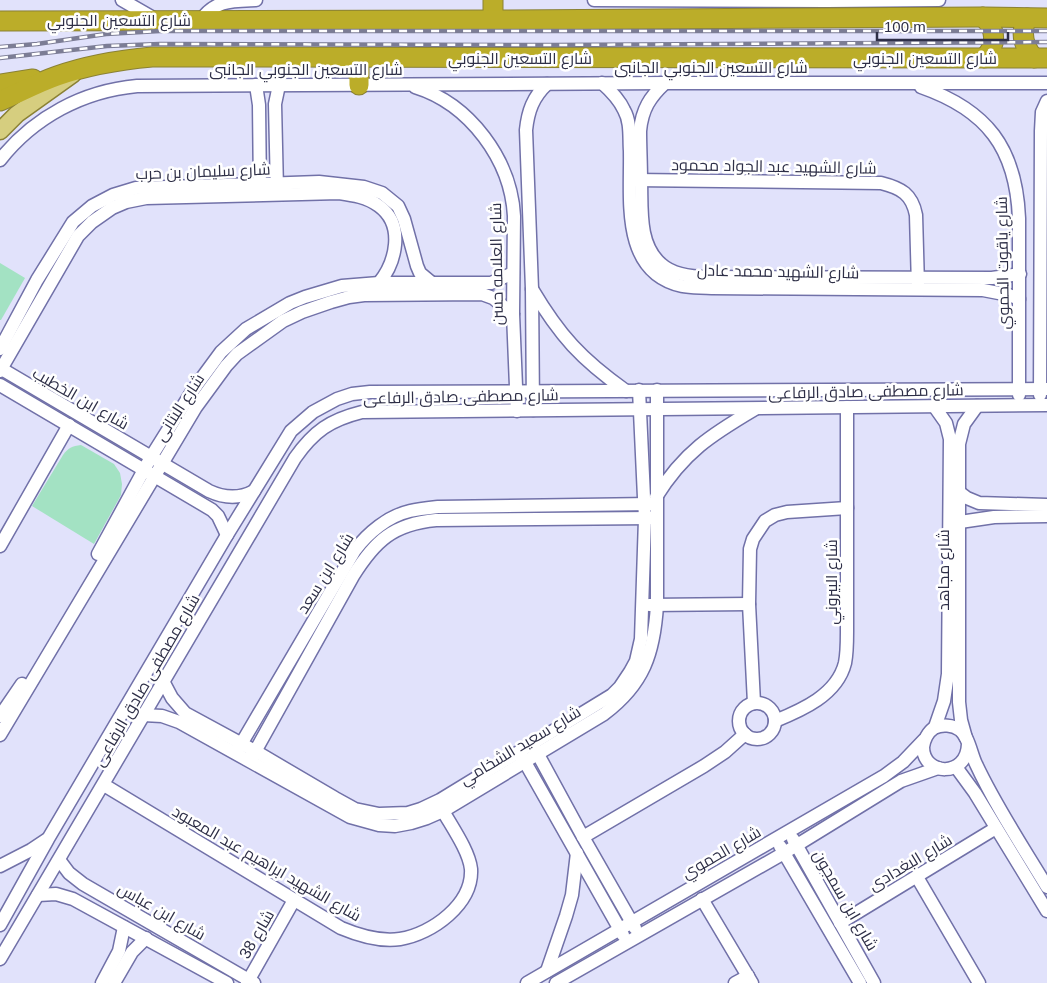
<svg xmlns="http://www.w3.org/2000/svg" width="1047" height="983" viewBox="0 0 1047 983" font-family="Helvetica,Cairo,sans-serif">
  <rect width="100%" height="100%" fill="#e1e2fb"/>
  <g fill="#a3e2c3">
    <path d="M0 263 25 278 1 320H0Z"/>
    <path d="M81 445 114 464 120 473 122 484 121 495 94 544 32 506 63 455C68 448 72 446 81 445Z"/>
  </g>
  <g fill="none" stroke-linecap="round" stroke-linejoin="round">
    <g stroke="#7171a8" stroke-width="15">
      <g id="minor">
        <path d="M122 0 155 19"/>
        <path d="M594 0 827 1 939 0"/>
        <path d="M201 20C215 0 231 1 256 0"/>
        <path d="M602 83C611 91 619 99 624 110 631 122 629 138 630 151 631 199 620 272 682 286 691 288 702 287 712 288L983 290 1009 295 1019 299"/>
        <path d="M665 83C650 97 642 109 640 131 640 147 641 164 641 181 642 209 638 244 661 264 673 275 692 277 708 277L992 278 1020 274"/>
        <path d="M256 85 259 105 260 192"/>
        <path d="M415 87C470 104 511 160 514 216L513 314 517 411"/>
        <path d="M921 87C987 110 1016 148 1019 218V395"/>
        <path d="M0 160C34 117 83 91 137 86L665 83H1047"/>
        <path d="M634 180 881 183C901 188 912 194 916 215L918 286"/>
        <path d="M277 190 275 104 279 85"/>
        <path d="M532 289C560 336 581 359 626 391"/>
        <path d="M0 349 37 280 73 222 92 206 113 195 136 188 319 182 364 187 382 193 398 206 404 219 417 266 420 273 432 283"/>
        <path d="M0 368 209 491C224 498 239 499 254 491"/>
        <path d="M0 371 78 236 92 222 112 208 126 202 146 198 339 193C353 195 367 197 379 206 405 225 396 262 379 283"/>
        <path d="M0 385 212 510 218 516 227 535"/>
        <path d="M1040 395 1041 131 1042 112 1047 101"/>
        <path d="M934 406 946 423 950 439 948 674 944 701 935 727"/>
        <path d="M533 410 532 289 526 130C528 111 533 97 547 84"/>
        <path d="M959 492 967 498 979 503 1047 505"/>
        <path d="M656 497C684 452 711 435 755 409"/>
        <path d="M960 522 994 517 1047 516"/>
        <path d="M0 546 69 425"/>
        <path d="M98 554 151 457 193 390 221 352 246 329 290 303 305 297 342 286 379 283H491L513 273"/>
        <path d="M649 605 749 604"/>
        <path d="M163 681 172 698 185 713 255 751 335 798 355 809 379 814 408 813 421 809 440 800 612 695 620 687 630 672 636 661 641 639 645 519 639 390"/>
        <path d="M754 703 749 604 750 549 753 539 765 521 775 515 787 512 847 508"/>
        <circle cx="757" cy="721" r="18"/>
        <path d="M143 715 162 716 179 722 350 817 379 825 395 826 411 823 427 818 443 811 604 714C644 684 654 653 657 605V390"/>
        <path d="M0 716 22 684"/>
        <path d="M775 721C802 710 837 695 845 663 847 653 847 642 847 632V407"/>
        <path d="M0 735 196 407 226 366 237 354 283 321 302 312 331 302 349 297 364 295 482 294 493 298 513 314"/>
        <path d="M966 738 961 720 959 702V444L964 424 977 406"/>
        <path d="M968 744C967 778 923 776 923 747 924 740 928 732 934 728 942 724 953 725 960 730 969 737 971 754 976 764 996 807 1023 847 1047 887"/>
        <path d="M534 747 583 837 635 928"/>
        <path d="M237 751 355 550C368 533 388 516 410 511 419 509 429 508 438 507L651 504"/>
        <path d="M521 755 623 935"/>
        <path d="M252 757 353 576C375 541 393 524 436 520L653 518"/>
        <path d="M956 767 975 793 1047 911"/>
        <path d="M104 785 341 928C360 936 380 942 400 939 432 934 473 904 471 869 469 851 452 827 443 811"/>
        <path d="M583 837 704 766 725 752 745 734"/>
        <path d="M793 839 874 983"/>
        <path d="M780 846 860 983"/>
        <path d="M60 861 69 873 83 884 254 983"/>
        <path d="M0 866 31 850 46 840"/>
        <path d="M917 877 979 983"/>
        <path d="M38 895 56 894 73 899 227 983"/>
        <path d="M702 899 752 983"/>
        <path d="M840 923 996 828"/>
        <path d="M0 925 48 839 227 535 291 431 313 412 337 399 352 394 370 392 1047 389"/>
        <path d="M0 959 295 458C314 431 330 420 362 412L1047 405"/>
        <path d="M547 971 566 916 572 895 577 853"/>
        <path d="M102 983 119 951 124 927"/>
        <path d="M114 983 132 952 146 938"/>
        <path d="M247 983 294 900"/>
        <path d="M527 983 884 776 903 762 924 740"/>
        <path d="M556 983 784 853 901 781 938 768"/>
        <path d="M735 983 748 976"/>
      </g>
    </g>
    <g stroke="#8a8134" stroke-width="19">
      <path id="major" d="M0 131 17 114 73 74"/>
    </g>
    <g stroke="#8a8134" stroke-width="21">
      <g id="highway">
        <path d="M493 0V20"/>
        <path d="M983 17C997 29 997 46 984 58"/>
        <path d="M1027 18C1020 33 1023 46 1034 58"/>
        <path d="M0 21 493 20 983 17 1047 18"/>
        <path d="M359 58V85"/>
        <path d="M0 84 33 79"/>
        <path d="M0 101C19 93 37 83 57 76 88 65 119 60 152 57L1047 58"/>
      </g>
    </g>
    <use href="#minor" stroke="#fff" stroke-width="12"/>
    <use href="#major" stroke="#d6ce7f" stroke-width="16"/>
    <use href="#highway" stroke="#bbad29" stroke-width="19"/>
    <g stroke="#7c7d95" stroke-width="4.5">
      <g id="rail">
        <path d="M0 47 37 44 106 34 160 31H1047"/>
        <path d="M0 58 107 46 160 44 553 45 1047 42"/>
      </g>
    </g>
    <use href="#rail" stroke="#fff" stroke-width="2.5" stroke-dasharray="8" stroke-linecap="butt"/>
  </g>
  <g text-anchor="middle" stroke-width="5" stroke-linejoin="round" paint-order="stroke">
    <g font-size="16" fill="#2e2f47" stroke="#fff">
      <text x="119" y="26">شارع التسعين الجنوبي</text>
      <text x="520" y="64">شارع التسعين الجنوبي</text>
      <text x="925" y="64">شارع التسعين الجنوبي</text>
      <text x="711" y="73">شارع التسعين الجنوبي الجانبى</text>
      <text x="306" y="75">شارع التسعين الجنوبي الجانبى</text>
      <text transform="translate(774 166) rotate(1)" y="6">شارع الشهيد عبد الجواد محمود</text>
      <text transform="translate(203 171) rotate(-2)" y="6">شارع سليمان بن حرب</text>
      <text transform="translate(1002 263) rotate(-91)" y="6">شارع ياقوت الحموي</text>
      <text transform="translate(496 264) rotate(-91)" y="6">شارع العلامه حسن</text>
      <text transform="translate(778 271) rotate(1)" y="6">شارع الشهيد محمد عادل</text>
      <text transform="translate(866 391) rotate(-1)" y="6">شارع مصطفى صادق الرفاعى</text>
      <text transform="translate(461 396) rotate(-1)" y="6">شارع مصطفى صادق الرفاعى</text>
      <text transform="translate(81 398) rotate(30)" y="6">شارع ابن الخطيب</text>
      <text transform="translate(179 407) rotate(-57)" y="6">شارع البتانى</text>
      <text transform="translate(943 570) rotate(-90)" y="6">شارع مجاهد</text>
      <text transform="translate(325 573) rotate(-58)" y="6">شارع ابن سعد</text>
      <text transform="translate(831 582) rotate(-90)" y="6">شارع البيروني</text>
      <text transform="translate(146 680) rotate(-60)" y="6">شارع مصطفى صادق الرفاعى</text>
      <text transform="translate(520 745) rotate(-31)" y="6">شارع سعيد الشخامي</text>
      <text transform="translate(721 852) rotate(-30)" y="6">شارع الحموي</text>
      <text transform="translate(910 862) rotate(-31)" y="6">شارع البغدادى</text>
      <text transform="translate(267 863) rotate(30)" y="6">شارع الشهيد ابراهيم عبد المعبود</text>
      <text transform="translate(846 900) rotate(60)" y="6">شارع ابن سمجون</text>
      <text transform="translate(162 911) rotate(30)" y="6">شارع ابن عباس</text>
      <text transform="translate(256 934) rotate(-60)" y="6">شارع 38</text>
    </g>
  </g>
  <path d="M877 32v8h131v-8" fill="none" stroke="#2e2f47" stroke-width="2.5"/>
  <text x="884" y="32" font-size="15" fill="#2e2f47" stroke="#ffffff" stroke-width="4" paint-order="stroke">100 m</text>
</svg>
